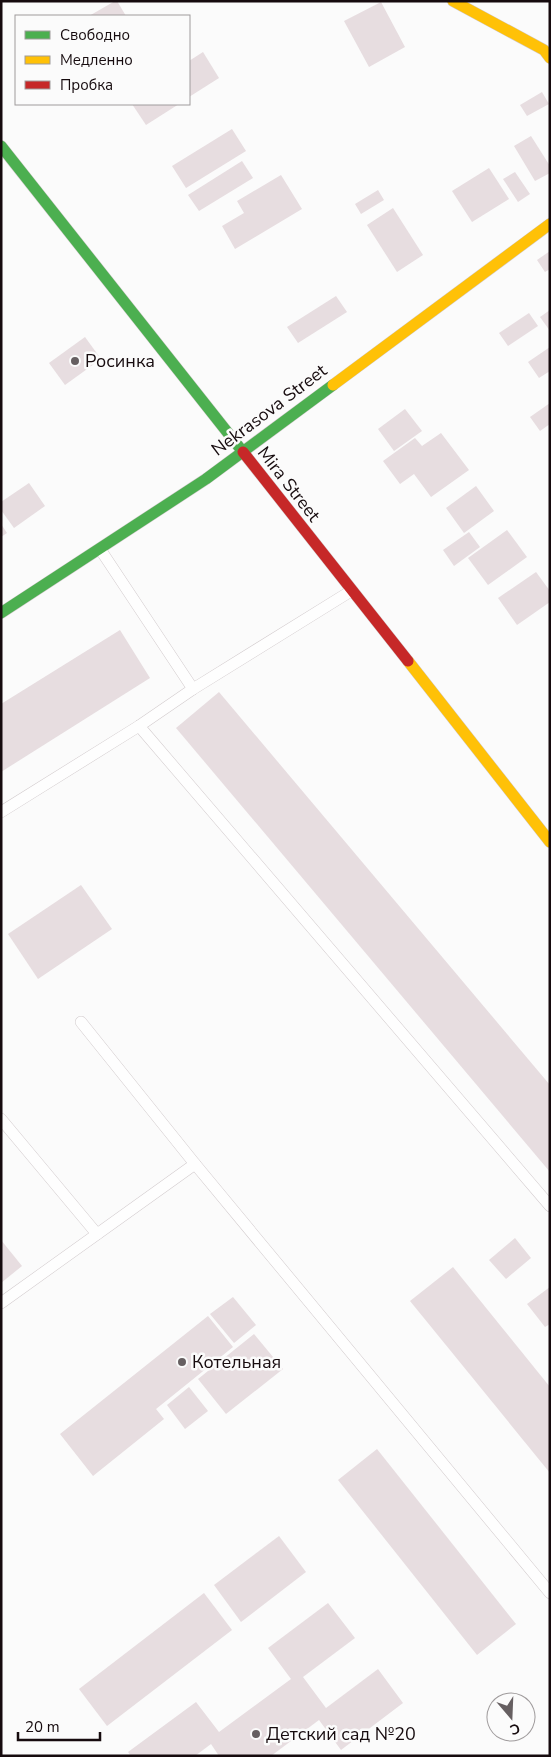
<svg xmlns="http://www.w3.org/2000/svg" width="551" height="1757" viewBox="0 0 551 1757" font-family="'Nunito Sans',sans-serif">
  <rect width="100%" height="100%" fill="#fbfbfb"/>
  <g fill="#e7dde0">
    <path d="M115 1H117L126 16H89Z"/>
    <path d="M381 2 405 47 369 67 344 21Z"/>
    <path d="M203 52 219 78 189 97V61Z"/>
    <path d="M542 92 549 104 527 116 520 105Z"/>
    <path d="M132 104H179L146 125Z"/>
    <path d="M232 129 246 151 186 188 172 166Z"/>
    <path d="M531 136 550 166V173L535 181 514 146Z"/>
    <path d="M242 161 253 178 199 211 188 195Z"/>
    <path d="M489 168 509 199 472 222 452 191Z"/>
    <path d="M515 172 530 194 518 202 503 179Z"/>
    <path d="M281 175 302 209 235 249 222 226 244 213 237 201Z"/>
    <path d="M378 190 384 200 361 214 355 204Z"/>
    <path d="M393 208 423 255 397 272 367 225Z"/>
    <path d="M550 251V269L545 272 537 260Z"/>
    <path d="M336 296 347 312 298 343 287 327Z"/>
    <path d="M550 310V331L540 317Z"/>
    <path d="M529 313 538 326 508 346 499 333Z"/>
    <path d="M85 337 101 359 65 385 49 363Z"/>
    <path d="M550 347V371L539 378 528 362Z"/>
    <path d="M550 403V424L540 431 530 417Z"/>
    <path d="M405 409 422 431 394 451 378 429Z"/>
    <path d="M441 433 469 470 431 497 414 474 400 484 383 461 415 438 422 446Z"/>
    <path d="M29 483 45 506 14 528 1 510V502Z"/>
    <path d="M476 486 494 511 464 533 446 508Z"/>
    <path d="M1 524 7 533 1 537Z"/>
    <path d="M507 530 527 557 488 585 468 558Z"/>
    <path d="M469 532 480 547 454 566 443 550Z"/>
    <path d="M536 572 550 591V602L517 625 498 598Z"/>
    <path d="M120 630 150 678 1 772V704Z"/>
    <path d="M219 692 550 1085V1172L176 728Z"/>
    <path d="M81 885 112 929 38 979 8 934Z"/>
    <path d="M515 1238 531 1258 506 1279 489 1260Z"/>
    <path d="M1 1240 22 1266 1 1283Z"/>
    <path d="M453 1267 550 1387V1473L410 1301Z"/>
    <path d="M550 1287V1324L545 1327 527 1304Z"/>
    <path d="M233 1297 256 1325 234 1343 210 1314Z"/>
    <path d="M208 1316 233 1347 156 1409 164 1419 93 1476 60 1434Z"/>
    <path d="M254 1334 283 1369 226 1414 198 1379Z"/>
    <path d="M189 1387 208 1411 185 1429 167 1405Z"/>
    <path d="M377 1449 516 1624 477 1655 338 1480Z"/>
    <path d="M279 1536 306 1572 241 1622 214 1585Z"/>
    <path d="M204 1593 232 1630 107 1726 79 1689Z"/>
    <path d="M328 1603 355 1638 303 1677 326 1708 378 1669 403 1703 341 1750 319 1720 271 1756H219L211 1744 195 1756H131L128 1752 196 1702 219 1732 291 1679 268 1648Z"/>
  </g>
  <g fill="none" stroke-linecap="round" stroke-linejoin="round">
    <g stroke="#d2cbcd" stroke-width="12">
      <g id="lane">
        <path d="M100 549 193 689 351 591"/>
        <path d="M139 726 550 1206"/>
        <path d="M1 812 139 726 193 689"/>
        <path d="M81 1022 195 1164 550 1593"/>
        <path d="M1 1119 97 1234"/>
        <path d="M1 1303 195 1164"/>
      </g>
    </g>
    <g stroke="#d2cbcd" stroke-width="12">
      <g id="fast">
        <path d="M1 146 243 452"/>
        <path d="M1 613 206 479 333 385"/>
      </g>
    </g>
    <g stroke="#d2cbcd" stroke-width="12">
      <g id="slow">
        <path d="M453 1 544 50 550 58"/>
        <path d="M333 385 550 224"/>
        <path d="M408 661 550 842"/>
      </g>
    </g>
    <g stroke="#d2cbcd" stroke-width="12">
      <path id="jam" d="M243 452 408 661"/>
    </g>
    <use href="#lane" stroke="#fefefe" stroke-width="11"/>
    <use href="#fast" stroke="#4caf50" stroke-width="11"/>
    <use href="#slow" stroke="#ffc107" stroke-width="11"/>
    <use href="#jam" stroke="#c62828" stroke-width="11"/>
  </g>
  <g fill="#665f61" stroke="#fbfbfb" stroke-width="2">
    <circle cx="75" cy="361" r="5"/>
    <circle cx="182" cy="1362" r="5"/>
    <circle cx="256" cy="1734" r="5"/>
  </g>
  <g text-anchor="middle" stroke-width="5" stroke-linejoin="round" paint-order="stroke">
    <g font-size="18" fill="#160b0e" stroke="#fbfbfb" text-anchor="start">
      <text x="85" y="367">Росинка</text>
      <text x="192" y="1368">Котельная</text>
      <text x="266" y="1740">Детский сад №20</text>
    </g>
    <g font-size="18" fill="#160b0e" stroke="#fbfbfb">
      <text transform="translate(269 410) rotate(-37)" y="6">Nekrasova Street</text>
      <text transform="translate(289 484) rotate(52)" y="6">Mira Street</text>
    </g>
  </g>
  <rect width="551" height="1757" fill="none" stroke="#160b0e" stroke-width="5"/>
  <rect x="15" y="15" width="175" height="90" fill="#fbfbfb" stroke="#9f9b9c"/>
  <rect x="25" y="31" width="25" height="8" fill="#4caf50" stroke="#9f9b9c"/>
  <text x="60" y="40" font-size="15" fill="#160b0e">Свободно</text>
  <rect x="25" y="56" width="25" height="8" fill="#ffc107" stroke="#9f9b9c"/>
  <text x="60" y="65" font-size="15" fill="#160b0e">Медленно</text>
  <rect x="25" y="81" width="25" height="8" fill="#c62828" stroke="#9f9b9c"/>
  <text x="60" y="90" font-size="15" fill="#160b0e">Пробка</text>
  <g transform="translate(511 1717) rotate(161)"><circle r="24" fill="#fbfbfb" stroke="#9f9b9c"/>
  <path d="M0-4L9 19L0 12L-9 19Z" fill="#665f61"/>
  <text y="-8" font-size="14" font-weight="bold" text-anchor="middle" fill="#160b0e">С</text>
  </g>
  <path d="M18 1732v8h82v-8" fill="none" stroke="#160b0e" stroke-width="2.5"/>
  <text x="25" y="1732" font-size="15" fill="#160b0e" stroke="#fbfbfb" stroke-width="4" paint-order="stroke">20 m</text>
</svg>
